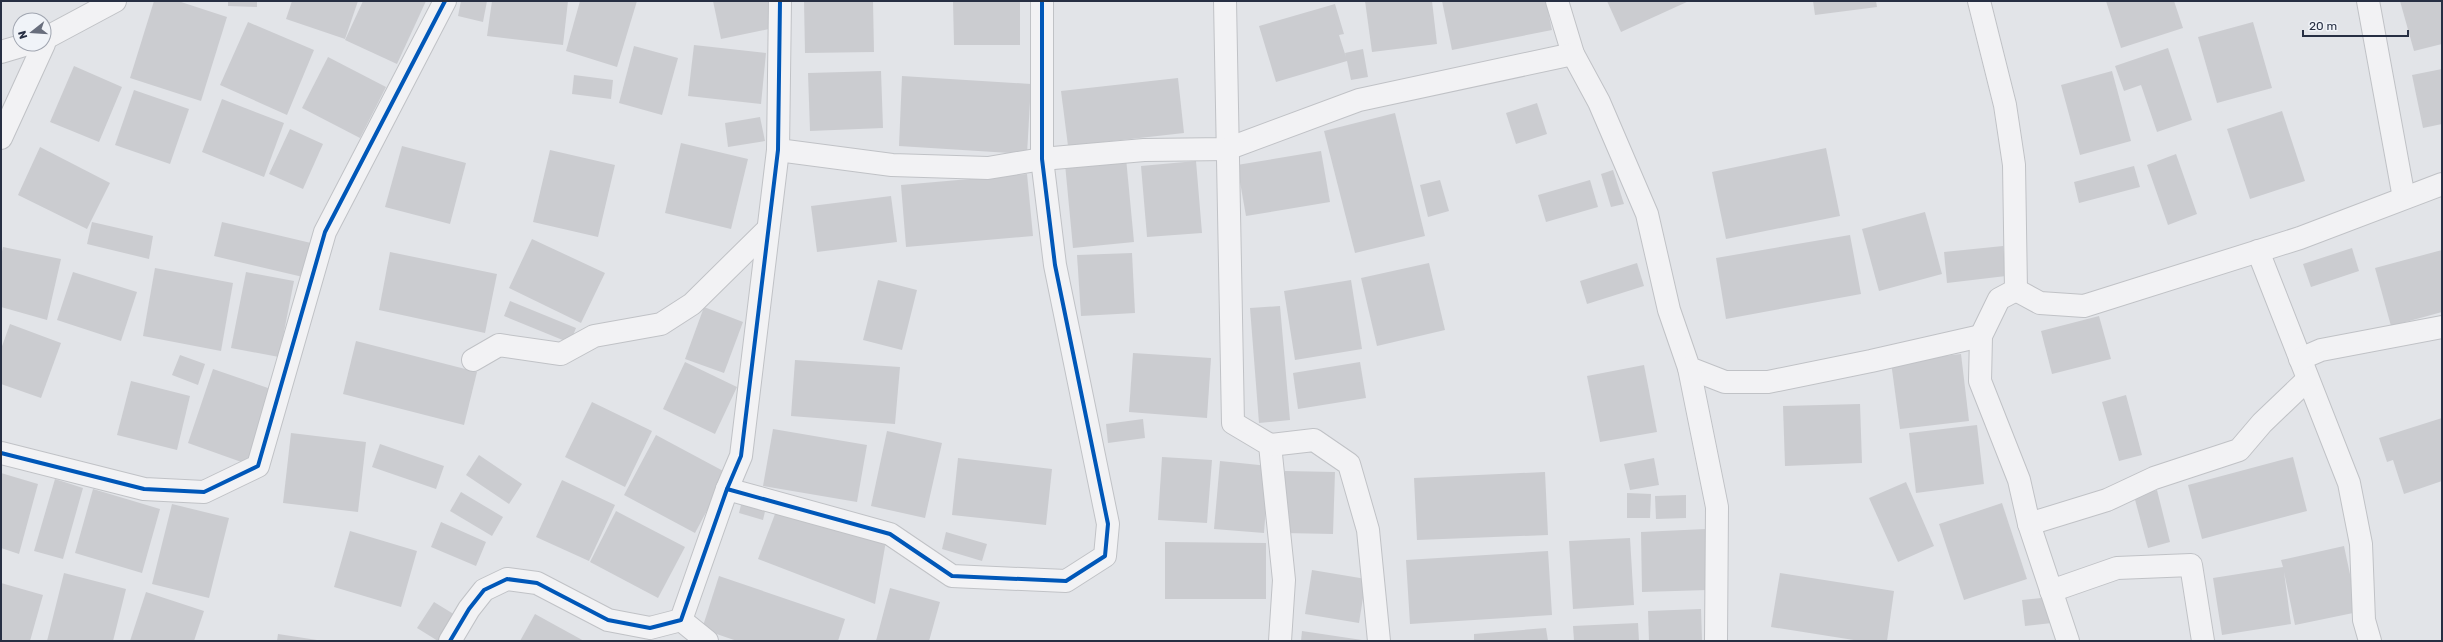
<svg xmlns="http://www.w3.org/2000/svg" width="2443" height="642" viewBox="0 0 2443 642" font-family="Rubik,sans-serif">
  <rect width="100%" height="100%" fill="#e2e4e8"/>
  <g fill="#cbccd0">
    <path d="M154 1H178L227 17 201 101 130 78Z"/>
    <path d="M228 1H257V7L228 6Z"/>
    <path d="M292 1H358L345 39 286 19Z"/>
    <path d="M363 1H426L397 64 345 40Z"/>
    <path d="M461 1H487L483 22 458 16Z"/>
    <path d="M492 1H568L563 45 487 36Z"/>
    <path d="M580 1H637L617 67 566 51Z"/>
    <path d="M713 1H768L774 28 721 39Z"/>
    <path d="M804 1H873L874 52 805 53Z"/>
    <path d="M953 1H1020V45H954Z"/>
    <path d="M1365 1H1432L1437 44 1372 52Z"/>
    <path d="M1442 1H1546L1552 30 1452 50Z"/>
    <path d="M1607 1H1689L1621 32Z"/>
    <path d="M1813 1H1876L1877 7 1815 15Z"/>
    <path d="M2106 1H2174L2183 28 2121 48Z"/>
    <path d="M2400 1H2442V44L2414 51Z"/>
    <path d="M1335 4 1344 34 1339 35 1346 57 1345 53 1363 49 1368 77 1351 80 1347 61 1276 82 1259 26Z"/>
    <path d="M248 22 314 50 287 115 220 85Z"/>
    <path d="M2253 22 2272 88 2217 103 2198 37Z"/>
    <path d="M694 45 766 53 761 104 688 96Z"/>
    <path d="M634 46 678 58 662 115 619 103Z"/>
    <path d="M2168 48 2192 120 2157 132 2141 85 2124 91 2115 66Z"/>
    <path d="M328 57 386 87 360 138 302 108Z"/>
    <path d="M74 66 122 87 99 142 50 122Z"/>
    <path d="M2442 69V124L2423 128 2412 75Z"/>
    <path d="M881 71 883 128 810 131 808 73Z"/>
    <path d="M2112 71 2131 141 2080 155 2061 85Z"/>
    <path d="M574 75 613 80 611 99 572 94Z"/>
    <path d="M902 76 1031 84 1027 154 899 146Z"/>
    <path d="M1178 78 1184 133 1068 146 1061 91Z"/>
    <path d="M134 90 189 109 170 164 115 145Z"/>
    <path d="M222 99 284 123 264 177 202 152Z"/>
    <path d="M1537 103 1547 134 1516 144 1506 113Z"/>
    <path d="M2282 111 2305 181 2250 199 2227 129Z"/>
    <path d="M1395 113 1425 236 1355 253 1324 131Z"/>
    <path d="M760 117 765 141 728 147 725 123Z"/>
    <path d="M290 129 323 144 303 189 269 174Z"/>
    <path d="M681 143 748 159 731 229 665 213Z"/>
    <path d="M402 146 466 163 450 224 385 207Z"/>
    <path d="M40 147 110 183 87 229 18 195Z"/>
    <path d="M1826 148 1840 216 1726 239 1712 172Z"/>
    <path d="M550 150 615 165 598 237 533 222Z"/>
    <path d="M1321 151 1330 202 1246 216 1237 165Z"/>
    <path d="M2176 154 2197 214 2168 225 2147 165Z"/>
    <path d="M1126 158 1134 242 1073 248 1065 164Z"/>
    <path d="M1196 161 1202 233 1147 237 1141 166Z"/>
    <path d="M2134 166 2140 187 2079 203 2074 182Z"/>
    <path d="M1613 170 1624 204 1611 207 1601 174Z"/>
    <path d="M1027 174 1033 236 906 247 901 185Z"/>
    <path d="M1440 180 1449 211 1428 217 1420 185Z"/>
    <path d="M1590 180 1598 207 1546 222 1538 195Z"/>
    <path d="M891 196 897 242 817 252 811 206Z"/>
    <path d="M1925 212 1942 274 1879 291 1862 229Z"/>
    <path d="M92 222 153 236 149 259 87 244Z"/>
    <path d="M222 222 311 243 303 277 214 256Z"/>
    <path d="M1850 235 1861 294 1726 319 1716 258Z"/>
    <path d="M532 239 605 273 581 323 509 288Z"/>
    <path d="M2003 246 2006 276 1947 283 1944 252Z"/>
    <path d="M3 247 61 259 47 320 1 307V256Z"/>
    <path d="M2352 248 2359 271 2311 287 2303 264Z"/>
    <path d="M2442 250V312L2391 326 2375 268Z"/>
    <path d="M390 252 497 274 485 333 379 310Z"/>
    <path d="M1132 253 1135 313 1081 316 1077 255Z"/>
    <path d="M1429 263 1445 330 1377 346 1361 278Z"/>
    <path d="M1637 263 1644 286 1587 304 1580 281Z"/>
    <path d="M155 268 233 283 221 351 143 336Z"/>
    <path d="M73 272 137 292 121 341 57 320Z"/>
    <path d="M246 272 294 281 279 357 231 348Z"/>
    <path d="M878 280 917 290 902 350 863 340Z"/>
    <path d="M1351 280 1362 349 1295 360 1284 291Z"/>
    <path d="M510 301 576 328 570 343 504 316Z"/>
    <path d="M1280 306 1290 420 1259 423 1250 308Z"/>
    <path d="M704 307 743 322 724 373 685 359Z"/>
    <path d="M2099 316 2111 359 2052 374 2041 331Z"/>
    <path d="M10 324 61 343 41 398 1 384V349Z"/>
    <path d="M356 341 477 372 464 425 343 394Z"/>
    <path d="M1133 353 1211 358 1207 418 1129 412Z"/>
    <path d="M1961 354 1969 421 1900 429 1891 362Z"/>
    <path d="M180 355 205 364 198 385 172 375Z"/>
    <path d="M795 360 900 367 895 424 791 416Z"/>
    <path d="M685 362 737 387 715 434 663 409Z"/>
    <path d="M1360 362 1366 398 1298 409 1293 373Z"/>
    <path d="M1644 365 1657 432 1600 442 1587 376Z"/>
    <path d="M213 369 271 389 247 464 188 443Z"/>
    <path d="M131 381 190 396 177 450 117 435Z"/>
    <path d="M2126 395 2142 455 2119 461 2102 402Z"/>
    <path d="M592 402 652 431 625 487 565 457Z"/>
    <path d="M1860 404 1862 463 1785 466 1783 406Z"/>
    <path d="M2442 418V481L2404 494 2393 460 2387 462 2379 438Z"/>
    <path d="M1143 419 1145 438 1108 443 1106 424Z"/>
    <path d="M1977 425 1984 484 1916 493 1909 433Z"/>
    <path d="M773 429 867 445 857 502 763 486Z"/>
    <path d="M887 431 942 443 925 518 871 506Z"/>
    <path d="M291 433 366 442 358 512 283 503Z"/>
    <path d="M656 435 727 473 695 533 624 495Z"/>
    <path d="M380 444 444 466 436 489 372 467Z"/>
    <path d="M479 455 522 484 509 504 466 475Z"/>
    <path d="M1162 457 1212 460 1207 523 1158 520Z"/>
    <path d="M2293 457 2307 511 2202 539 2188 485Z"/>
    <path d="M958 458 1052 469 1046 525 952 515Z"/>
    <path d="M1654 458 1659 485 1630 490 1624 464Z"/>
    <path d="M1220 461 1269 466 1264 533 1214 529Z"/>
    <path d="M1285 471 1335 472 1333 534 1284 533Z"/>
    <path d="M1545 472 1548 535 1417 540 1414 478Z"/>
    <path d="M1 473 38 484 19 554 1 548Z"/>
    <path d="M55 479 83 488 63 559 34 551Z"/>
    <path d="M562 480 615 505 589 561 536 537Z"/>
    <path d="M1906 482 1934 546 1898 562 1869 498Z"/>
    <path d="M93 489 160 509 142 573 75 553Z"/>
    <path d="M2157 490 2170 542 2148 548 2134 496Z"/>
    <path d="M461 492 503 517 492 536 450 511Z"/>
    <path d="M1627 493 1651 494 1650 518H1627Z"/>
    <path d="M1686 495V518L1656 519 1655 496Z"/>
    <path d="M743 497 767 503 763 520 739 513Z"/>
    <path d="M2002 503 2027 579 1964 600 1939 524Z"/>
    <path d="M172 504 229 518 209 598 152 584Z"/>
    <path d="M616 511 685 547 658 598 590 562Z"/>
    <path d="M775 514 886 541 875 604 758 559Z"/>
    <path d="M441 522 486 542 476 566 431 547Z"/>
    <path d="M1706 529 1708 590 1642 592 1641 532Z"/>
    <path d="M350 531 417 551 401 607 334 587Z"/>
    <path d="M946 532 987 544 982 561 942 549Z"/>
    <path d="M1630 538 1634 605 1573 609 1569 541Z"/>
    <path d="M1165 542 1266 543V599H1165Z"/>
    <path d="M2344 546 2358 612 2295 625 2284 572 2291 624 2222 635 2213 578 2283 567 2281 560Z"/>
    <path d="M1548 551 1552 615 1410 624 1406 560Z"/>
    <path d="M1312 570 1366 579 1359 623 1305 614Z"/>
    <path d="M64 573 126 589 113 641H47Z"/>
    <path d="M1780 573 1894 591 1887 641H1860L1771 627Z"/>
    <path d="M719 576 845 619 838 641H737L702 629Z"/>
    <path d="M1 583 43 595 30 641H1Z"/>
    <path d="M890 588 940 602 929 641H876Z"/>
    <path d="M146 592 204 611 194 641H130Z"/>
    <path d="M2050 597 2052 623 2025 626 2022 600Z"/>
    <path d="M434 602 460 618 445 641H438L417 628Z"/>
    <path d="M1701 609 1702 641H1649L1648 611Z"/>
    <path d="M535 614 584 641H520Z"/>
    <path d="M1638 623 1639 641H1574L1573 626Z"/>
    <path d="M1546 628 1548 641H1474V634Z"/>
    <path d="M1302 631 1362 640V641H1301Z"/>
    <path d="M278 634 317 640V641H277Z"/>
  </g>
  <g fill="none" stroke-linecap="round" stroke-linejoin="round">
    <g stroke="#c0c2c6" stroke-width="24">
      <g id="street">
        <path d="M1225 1 1233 423 1270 445 1284 580 1280 641"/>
        <path d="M1557 1 1573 54 1599 102 1647 214 1669 310 1689 368 1725 382H1768L1871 361 1981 336"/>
        <path d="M1979 1 2005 105 2014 165 2016 290"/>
        <path d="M2368 1 2404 198"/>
        <path d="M44 39 115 1"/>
        <path d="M1 52 28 44"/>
        <path d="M1 138 44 44"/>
        <path d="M778 150 892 165 988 168 1042 159 1144 150 1227 149 1359 100 1573 54"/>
        <path d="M2258 251 2349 483 2361 544 2364 620 2370 641"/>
        <path d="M2016 290 2040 303 2084 306 2300 238 2442 184"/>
        <path d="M2016 290 1999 299 1981 336 1980 381 2019 480 2029 524 2068 641"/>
        <path d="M2300 359 2321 350 2442 327"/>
        <path d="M473 360 499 345 561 354 594 336 661 324 692 304 767 230"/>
        <path d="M1689 368 1717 507 1716 641"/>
        <path d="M1270 445 1314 440 1349 464 1368 530 1379 641"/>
        <path d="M1 453 144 489 204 492 258 466 325 232 445 1"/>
        <path d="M727 489 890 534 952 576 1066 581 1105 556 1108 524 1055 265 1042 159V1"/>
        <path d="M2029 524 2107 500 2154 478 2239 450 2262 423 2307 380"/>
        <path d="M2051 591 2117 568 2191 565 2203 641"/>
        <path d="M681 620 707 641"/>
        <path d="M450 641 469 609 484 590 507 579 537 583 608 620 650 628 681 620 727 489 741 456 778 150 780 1"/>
      </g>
    </g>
    <use href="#street" stroke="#f2f2f4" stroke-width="22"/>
    <g stroke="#f0f3f8" stroke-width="6">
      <g id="cycleway">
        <path d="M1 453 144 489 204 492 258 466 325 232 445 1"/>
        <path d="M727 489 890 534 952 576 1066 581 1105 556 1108 524 1055 265 1042 159V1"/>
        <path d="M450 641 469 609 484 590 507 579 537 583 608 620 650 628 681 620 727 489 741 456 778 150 780 1"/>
      </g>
    </g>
    <use href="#cycleway" stroke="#0057b8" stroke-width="4"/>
  </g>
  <rect width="2443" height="642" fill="none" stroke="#272f43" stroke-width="4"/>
  <g transform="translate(32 32) rotate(253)"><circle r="19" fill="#f0f3f8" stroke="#a0a5b0"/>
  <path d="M0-3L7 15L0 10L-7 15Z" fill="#686e7d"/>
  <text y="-6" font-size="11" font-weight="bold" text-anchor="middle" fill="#272f43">N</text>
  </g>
  <path d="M2303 30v6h105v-6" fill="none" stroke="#272f43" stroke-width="2"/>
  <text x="2309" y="30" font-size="12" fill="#272f43" stroke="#f0f3f8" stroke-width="3" paint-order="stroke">20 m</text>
</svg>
